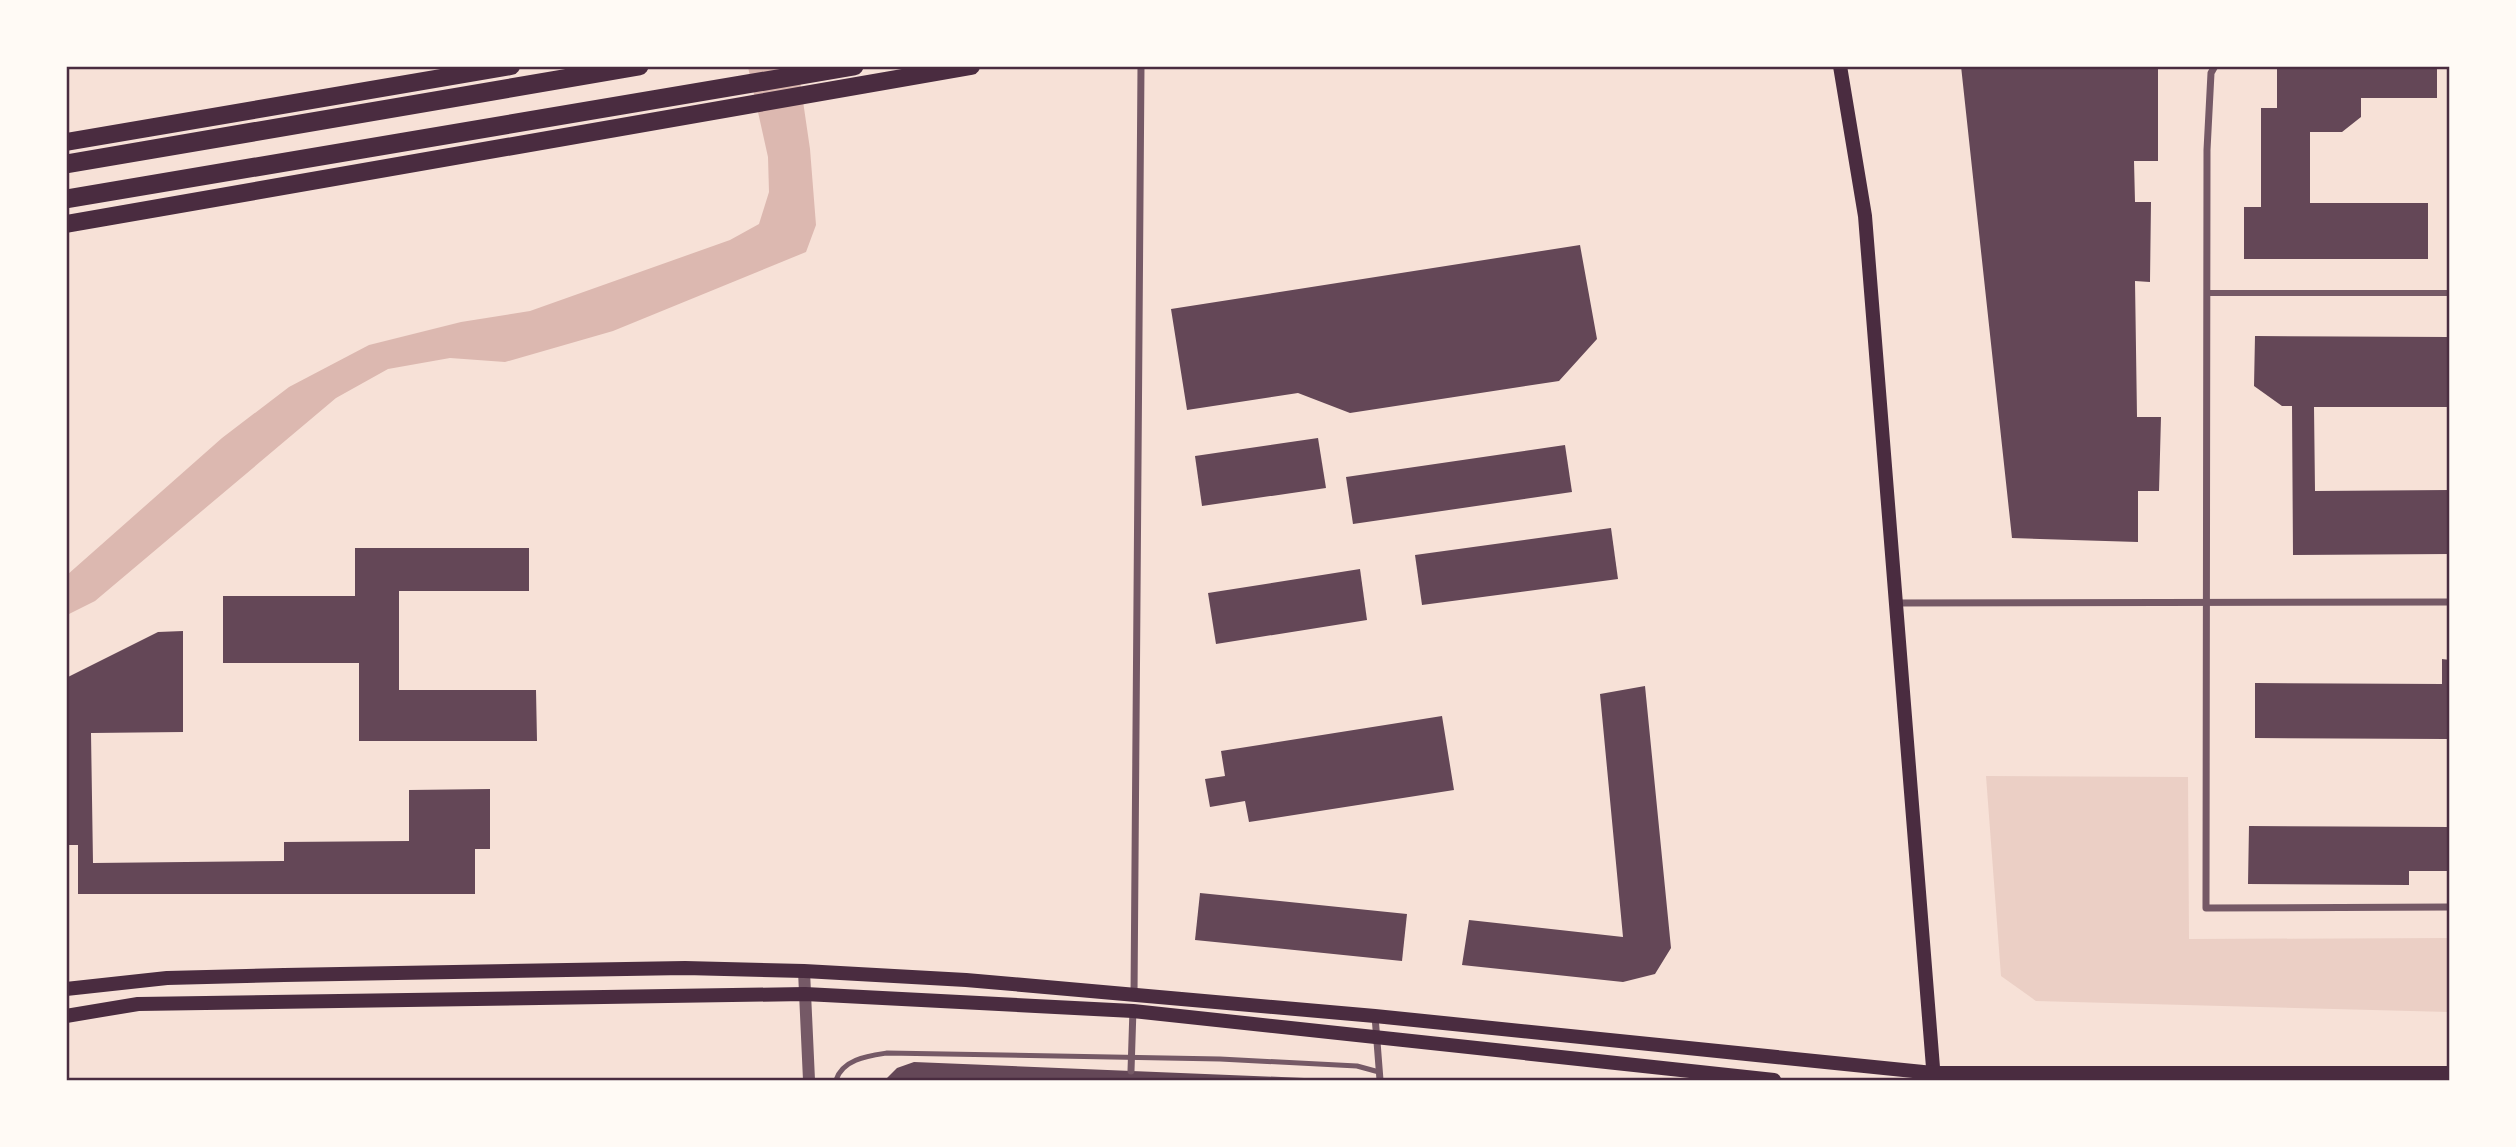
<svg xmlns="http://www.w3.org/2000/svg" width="2516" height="1147" viewBox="0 0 2516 1147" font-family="'Golos Text',sans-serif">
  <rect width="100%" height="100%" fill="#f7e1d7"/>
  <path fill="#ebcfc5" d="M1986 776 2188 777 2189 939 2449 938V1012L2036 1001 2001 976Z"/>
  <path fill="#dcb8b0" d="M748 67H798L810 149 816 225 806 252 613 331 505 362 450 358 388 369 336 398 95 601 67 615V575L222 438 289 387 369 345 461 322 530 311 730 240 759 224 769 192 768 157Z"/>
  <g fill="#644757">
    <path d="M1961 66H2158V161H2134L2135 202H2151L2150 282 2135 281 2137 417H2161L2159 491H2138V542L2012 538Z"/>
    <path d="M2277 66H2437V98H2361V117L2342 132H2310V203H2428V259H2244V207H2261V108H2277Z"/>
    <path d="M1580 245 1597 339 1559 381 1350 413 1298 393 1187 410 1171 309Z"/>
    <path d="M2255 336 2448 337 2447 407H2314L2315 491 2450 490V554L2293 555 2292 406H2282L2254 386Z"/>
    <path d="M1318 438 1326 488 1202 506 1195 456Z"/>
    <path d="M1565 445 1572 492 1353 524 1346 477Z"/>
    <path d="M1611 528 1618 579 1422 605 1415 555Z"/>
    <path d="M355 548H529V591H399V690H536L537 741H359V663H223V596H355Z"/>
    <path d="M1360 569 1367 620 1216 644 1208 593Z"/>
    <path d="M183 631V732L91 733 93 863 284 861V842L409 841V790L490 789V849H475V894H78V845H66V678L158 632Z"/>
    <path d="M2442 659 2450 660V714H2447V739L2255 738V683L2442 684Z"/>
    <path d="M1645 686 1671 948 1655 974 1623 982 1462 965 1469 920 1623 937 1600 694Z"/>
    <path d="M1442 716 1454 790 1249 822 1245 801 1210 807 1205 779 1225 776 1221 751Z"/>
    <path d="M2249 826 2450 827V871H2409V885L2248 884Z"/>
    <path d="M1200 893 1407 914 1402 961 1195 940Z"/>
    <path d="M914 1062 1304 1078V1080H885L897 1068Z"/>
  </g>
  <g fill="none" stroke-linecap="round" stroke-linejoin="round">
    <path stroke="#755966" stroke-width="5" d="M836 1080C843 1059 868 1056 887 1053L1220 1059 1357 1066 1379 1072"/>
    <path stroke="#755966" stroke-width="6" d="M2207 293H2450"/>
    <g stroke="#755966" stroke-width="7">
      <path d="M2215 66 2211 73 2207 150 2206 908 2450 907"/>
      <path d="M1894 603 2450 602"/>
      <path d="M1134 997 1141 66"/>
      <path d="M1375 1016 1380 1080"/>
      <path d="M1131 1071 1133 1009"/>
    </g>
    <path stroke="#755966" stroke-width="12" d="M804 971 809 1080"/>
    <g stroke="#4a2c40" stroke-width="14">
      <path d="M1840 66 1865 216 1934 1080"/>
      <path d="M66 989 167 978 284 975 685 968 804 971 966 980 1375 1016 1933 1073H2450"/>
      <path d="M66 1016 138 1004 805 994 1133 1011 1774 1080"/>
    </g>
    <g stroke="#4a2c40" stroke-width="18">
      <path d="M66 142 511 66"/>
      <path d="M66 224 971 66"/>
    </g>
    <g stroke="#4a2c40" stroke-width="19">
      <path d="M66 164 639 66"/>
      <path d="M66 199 854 66"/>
    </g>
  </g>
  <rect width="2516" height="1147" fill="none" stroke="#fffaf5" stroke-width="136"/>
  <rect x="68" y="68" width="2380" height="1011" fill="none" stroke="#4a2c40" stroke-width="2.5"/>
</svg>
